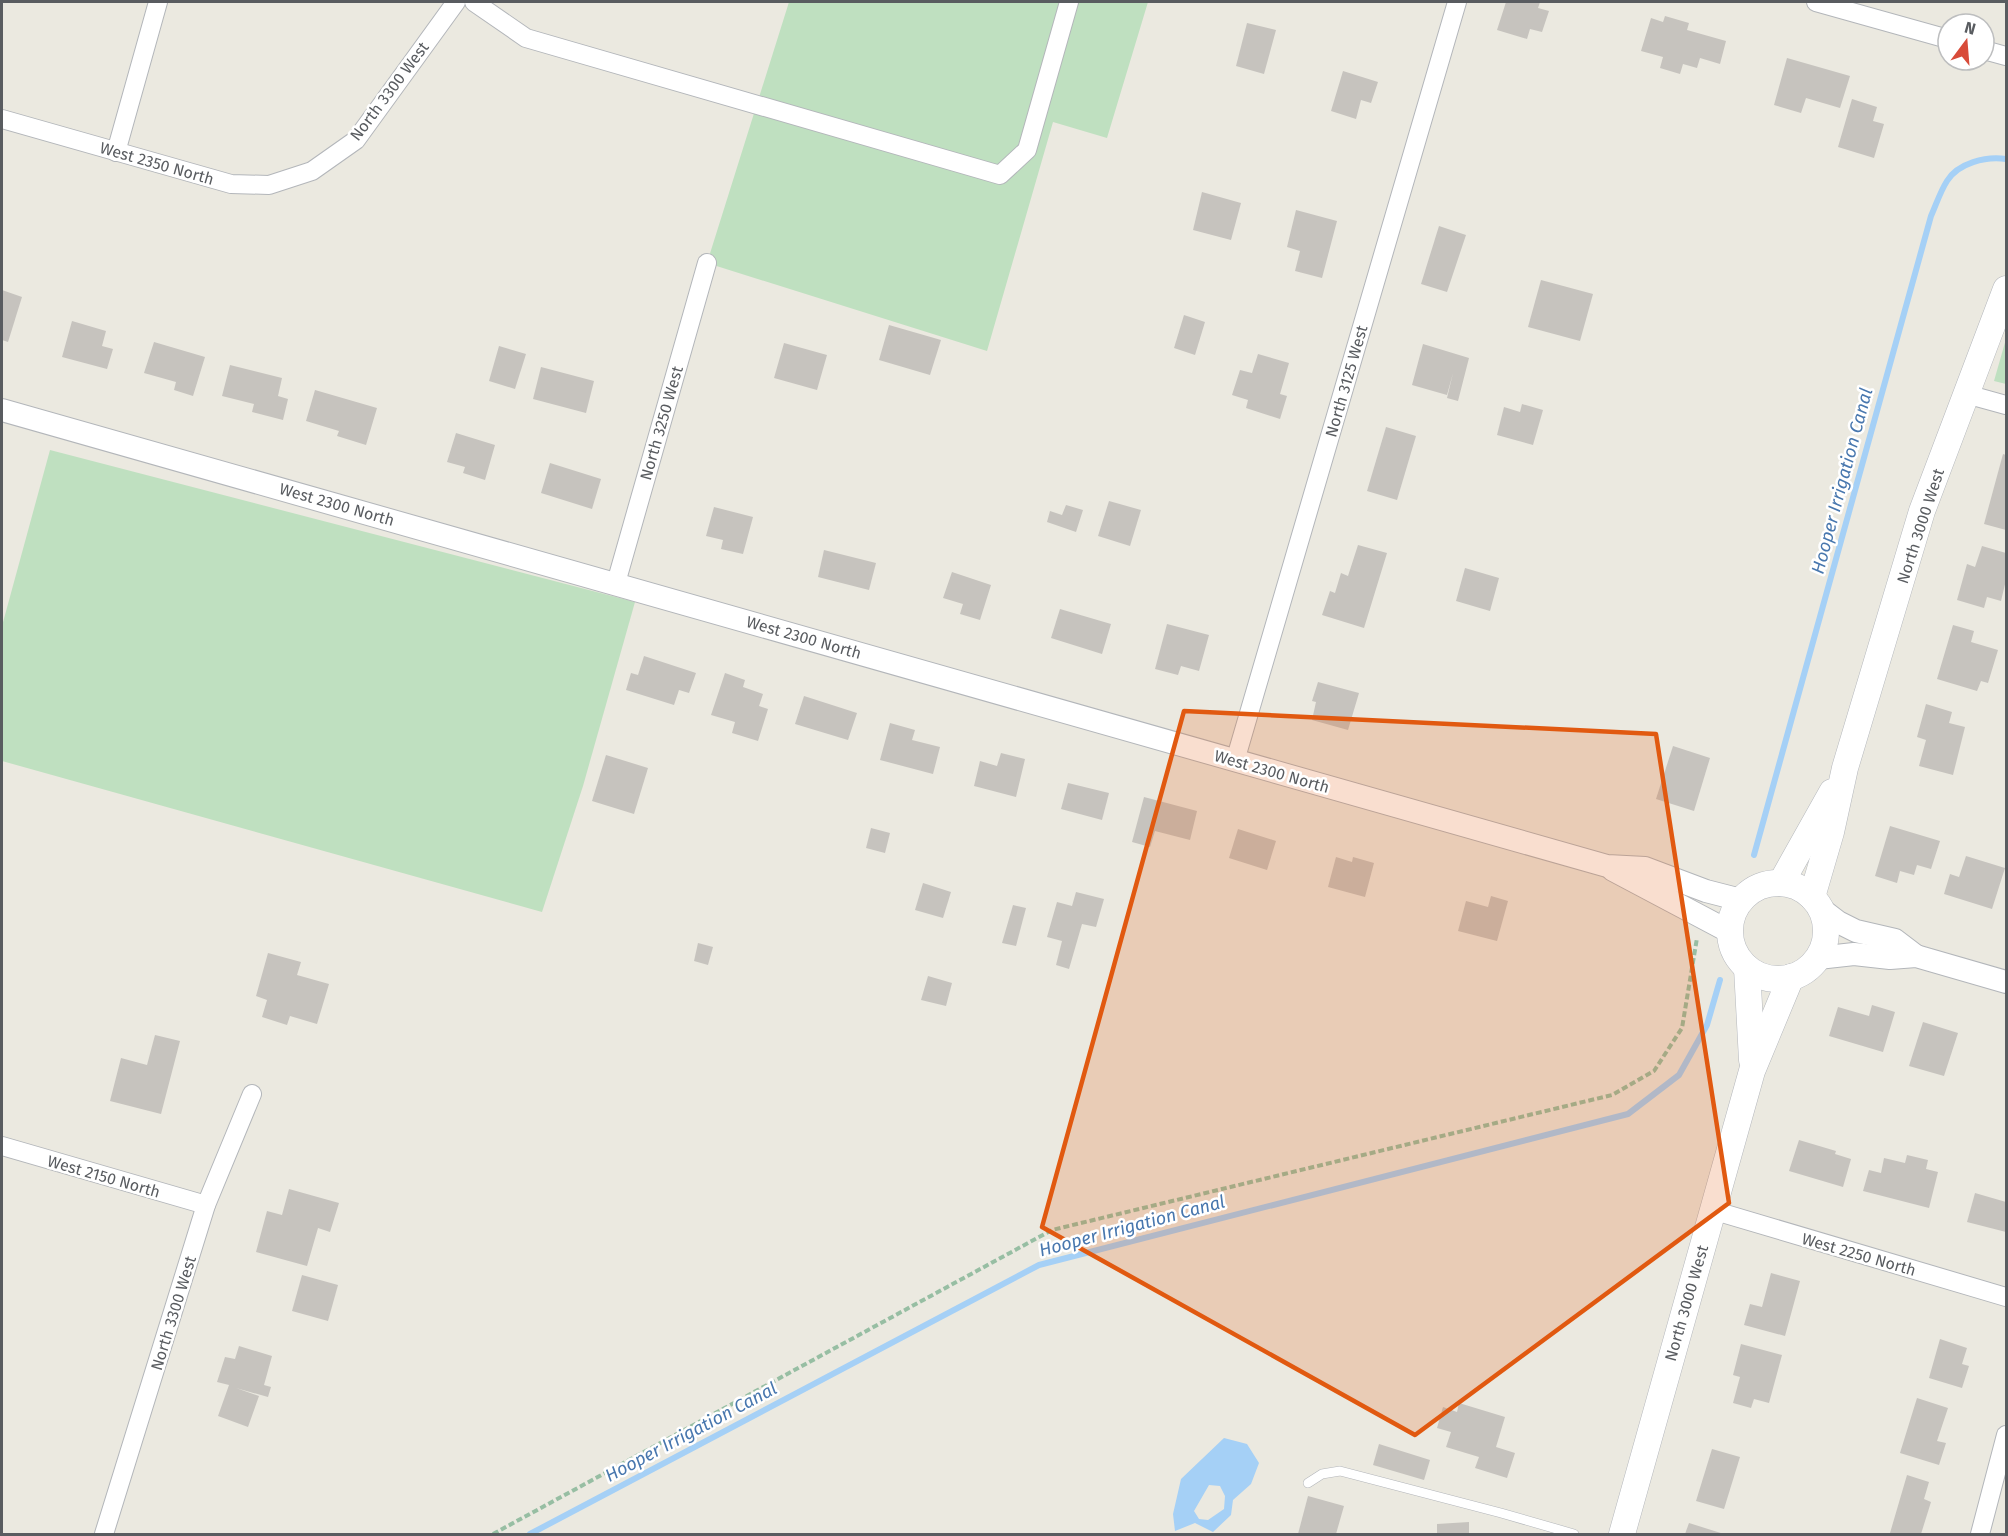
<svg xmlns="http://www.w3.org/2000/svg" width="2008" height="1536" viewBox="0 0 2008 1536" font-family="'Fira Sans',sans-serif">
  <rect width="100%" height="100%" fill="#ebe9e0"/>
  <g fill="#bfe0c0">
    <path d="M789 2H1148L1107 138 1053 122 987 351 707 263Z"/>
    <path d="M2006 339V384L1994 381Z"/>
    <path d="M50 450 635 602 583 786 542 912 2 761V626Z"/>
  </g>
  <path fill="#a5d0f6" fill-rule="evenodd" d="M1224 1438 1247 1444 1259 1463 1251 1484 1233 1500 1231 1515 1213 1532 1195 1523 1175 1531 1173 1514 1181 1479ZM1209 1485 1220 1486 1225 1496 1224 1509 1208 1520 1199 1519 1194 1511Z"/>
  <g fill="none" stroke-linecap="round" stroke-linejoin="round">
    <g stroke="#a5d0f6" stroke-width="6">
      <path d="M1754 855 1931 216C1936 205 1940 192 1947 181 1958 163 1986 156 2006 159"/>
      <path d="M530 1534 1039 1265 1628 1114 1679 1075 1707 1025 1720 980"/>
    </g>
  </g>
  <g fill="#c6c3be">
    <path d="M1506 2H1540L1538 8 1549 11 1542 32 1530 29 1527 39 1497 30Z"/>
    <path d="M1665 16 1689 23 1687 30 1726 41 1720 64 1700 58 1697 68 1683 64 1680 74 1660 68 1663 57 1641 51 1651 18 1663 22Z"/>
    <path d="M1247 23 1276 30 1264 74 1236 66Z"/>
    <path d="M1787 58 1850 76 1840 108 1806 98 1801 113 1774 105Z"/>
    <path d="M1343 71 1378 82 1371 103 1361 100 1356 119 1331 111Z"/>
    <path d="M1852 99 1877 107 1873 121 1884 124 1874 158 1838 147Z"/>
    <path d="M1202 192 1241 203 1231 240 1193 230Z"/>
    <path d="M1296 210 1337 221 1322 278 1295 271 1300 251 1287 247Z"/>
    <path d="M1439 226 1466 235 1447 292 1421 284Z"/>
    <path d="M1541 280 1593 294 1580 341 1528 327Z"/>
    <path d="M2 290 22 297 8 342 2 340Z"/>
    <path d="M1184 315 1205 322 1195 355 1174 348Z"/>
    <path d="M72 321 106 331 102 346 113 349 107 369 62 357Z"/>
    <path d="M889 325 941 340 930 375 879 360Z"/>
    <path d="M154 342 205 357 193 396 174 390 176 382 144 373Z"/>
    <path d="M784 343 827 355 817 390 774 378Z"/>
    <path d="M1423 344 1469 358 1458 401 1447 398 1453 373 1447 395 1412 385Z"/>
    <path d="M499 346 526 354 515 389 489 381Z"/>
    <path d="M1258 354 1289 363 1280 394 1287 396 1280 419 1246 408 1248 400 1232 395 1240 370 1252 373Z"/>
    <path d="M230 365 282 378 278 396 288 399 283 420 252 412 254 404 222 396Z"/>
    <path d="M541 367 594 381 586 413 533 399Z"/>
    <path d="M315 390 377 408 366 445 337 436 339 431 306 421Z"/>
    <path d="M1522 404 1543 410 1533 445 1497 435 1504 407 1520 412Z"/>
    <path d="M1386 427 1416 436 1397 500 1367 491Z"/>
    <path d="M456 433 495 445 485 480 463 473 465 467 447 462Z"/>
    <path d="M2003 454 2006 455V530L1984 524Z"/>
    <path d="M550 463 601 479 592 509 541 493Z"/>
    <path d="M1109 501 1141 510 1130 546 1098 536Z"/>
    <path d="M1066 505 1083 510 1076 532 1047 522 1050 511 1062 515Z"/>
    <path d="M714 507 753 517 743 554 721 549 723 540 706 536Z"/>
    <path d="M1358 545 1387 553 1364 628 1322 615 1330 591 1335 593 1341 573 1348 576Z"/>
    <path d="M1982 546 2006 553V580L2001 601 1987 597 1984 608 1957 600 1967 564 1975 567Z"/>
    <path d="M824 550 876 563 869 590 818 577Z"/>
    <path d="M1465 568 1499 578 1490 611 1456 601Z"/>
    <path d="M952 572 991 585 980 620 960 614 963 604 943 598Z"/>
    <path d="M1060 609 1111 624 1102 654 1051 638Z"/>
    <path d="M1167 624 1209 635 1199 671 1181 666 1178 675 1155 669Z"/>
    <path d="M1953 625 1974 631 1971 642 1998 650 1988 683 1981 681 1977 691 1937 679Z"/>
    <path d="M644 656 696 673 689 693 679 690 674 705 626 690 631 673 638 675Z"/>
    <path d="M725 673 745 680 743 687 763 694 759 706 768 709 758 741 732 733 735 722 711 715Z"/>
    <path d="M1318 682 1359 693 1348 730 1312 720 1316 702 1312 701Z"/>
    <path d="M804 696 857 713 848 740 795 724Z"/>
    <path d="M1926 704 1952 712 1949 723 1965 727 1953 775 1919 766 1926 740 1917 737Z"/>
    <path d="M890 723 915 730 912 740 940 747 933 774 880 760Z"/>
    <path d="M1673 746 1710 758 1694 811 1656 799Z"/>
    <path d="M1001 753 1025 759 1016 797 974 786 980 761 997 766Z"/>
    <path d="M606 755 648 768 634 814 592 801Z"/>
    <path d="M1068 783 1109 793 1102 820 1061 809Z"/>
    <path d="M1144 797 1197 811 1190 840 1155 831 1150 847 1132 842Z"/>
    <path d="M1890 826 1940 841 1931 869 1917 865 1914 875 1900 871 1897 883 1875 876Z"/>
    <path d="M871 828 890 833 885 853 866 848Z"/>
    <path d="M1238 829 1276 841 1267 870 1229 858Z"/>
    <path d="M1966 856 2005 868 1992 909 1944 894 1950 874 1959 877Z"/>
    <path d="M1336 857 1352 862 1353 857 1374 863 1365 897 1328 887Z"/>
    <path d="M923 883 951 892 943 918 915 910Z"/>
    <path d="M1076 892 1104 899 1096 927 1082 924 1069 969 1056 965 1062 941 1047 937 1057 902 1072 906Z"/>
    <path d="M1491 896 1508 901 1497 941 1458 931 1466 901 1488 907Z"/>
    <path d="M1013 905 1026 908 1016 946 1002 943Z"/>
    <path d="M698 943 713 947 708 965 694 961Z"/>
    <path d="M268 953 301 962 297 975 329 984 317 1024 290 1016 287 1025 262 1017 267 1000 256 996Z"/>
    <path d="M928 976 952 983 946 1006 921 1000Z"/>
    <path d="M1872 1005 1895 1012 1883 1052 1829 1036 1838 1007 1869 1016Z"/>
    <path d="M1923 1022 1958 1033 1944 1076 1909 1066Z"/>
    <path d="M155 1035 180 1041 161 1114 110 1101 121 1058 147 1065Z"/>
    <path d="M1799 1140 1836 1151 1835 1154 1851 1159 1843 1187 1789 1171Z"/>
    <path d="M1907 1155 1928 1160 1926 1169 1938 1172 1929 1208 1863 1191 1869 1170 1881 1173 1884 1158 1905 1163Z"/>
    <path d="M289 1189 339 1203 330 1232 318 1228 307 1266 256 1252 267 1211 282 1215Z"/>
    <path d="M1975 1193 2006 1202V1232L1967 1222Z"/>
    <path d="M1771 1273 1800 1281 1785 1336 1744 1325 1750 1304 1762 1307Z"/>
    <path d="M302 1275 338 1285 328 1321 292 1311Z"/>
    <path d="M1940 1339 1967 1348 1962 1364 1969 1366 1962 1388 1929 1378Z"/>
    <path d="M1741 1344 1782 1355 1769 1403 1754 1399 1751 1408 1733 1403 1740 1377 1733 1375Z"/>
    <path d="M239 1346 272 1356 264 1385 271 1387 268 1397 236 1388 259 1396 248 1427 218 1416 229 1385 217 1382 225 1357 235 1359Z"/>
    <path d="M1917 1398 1948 1408 1937 1441 1946 1443 1939 1465 1900 1453Z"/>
    <path d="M1459 1403 1505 1417 1496 1447 1515 1453 1507 1478 1475 1468 1479 1457 1446 1447 1451 1432 1437 1428 1443 1407 1457 1412Z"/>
    <path d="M1379 1444 1430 1460 1424 1480 1373 1465Z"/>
    <path d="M1712 1449 1740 1457 1724 1509 1696 1501Z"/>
    <path d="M1907 1475 1929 1482 1924 1499 1931 1502 1921 1534 1890 1533Z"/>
    <path d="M1308 1496 1344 1506 1336 1534H1298Z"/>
    <path d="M1469 1522V1534H1437V1524Z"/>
    <path d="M1689 1523 1724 1534H1685Z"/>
  </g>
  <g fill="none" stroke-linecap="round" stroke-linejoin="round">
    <g stroke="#b3b6ba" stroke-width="10">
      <path id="service" d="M1308 1483 1322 1474 1340 1471 1501 1513 1574 1534"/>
    </g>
    <g stroke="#b3b6ba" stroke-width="20">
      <g id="minor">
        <path d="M474 2 526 38 1000 175 1027 150 1069 2"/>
        <path d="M1816 2 1948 39"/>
        <path d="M1984 50 2006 56"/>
        <path d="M2 119 231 184 269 185 312 171 356 140 456 2"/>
        <path d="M116 152 158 2"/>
        <path d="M1966 394 2006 405"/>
        <path d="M616 583 707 263"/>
        <path d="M1235 761 1457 2"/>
        <path d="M2 1146 206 1205"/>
        <path d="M1712 1210 2006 1297"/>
        <path d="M104 1534 206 1205 252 1094"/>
        <path d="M1980 1534 2006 1435"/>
      </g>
    </g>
    <g stroke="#b3b6ba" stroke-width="24">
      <g id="tertiary">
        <path d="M2 410 1607 866 1645 868 1706 891 1741 900"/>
        <path d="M1613 870 1730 932"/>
        <path d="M1821 909 1838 922 1856 931 1895 940 1916 956"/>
        <path d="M1818 958 1854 954 1890 958 1916 956 2006 982"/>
      </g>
    </g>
    <g stroke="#b4b7bc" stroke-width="27">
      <g id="secondary">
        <path d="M1781 883 1832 792"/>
        <circle cx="1778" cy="931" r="48"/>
        <path d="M1812 897 1831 832 1845 768 1922 511 2006 289"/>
        <path d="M1747 968 1752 1060"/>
        <path d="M1622 1534 1752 1071 1791 977"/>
      </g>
    </g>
    <path stroke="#97bea3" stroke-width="4" stroke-dasharray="6 3" stroke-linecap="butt" d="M493 1534 1052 1230 1612 1095 1654 1071 1682 1028 1697 938"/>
    <use href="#service" stroke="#fff" stroke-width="9"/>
    <use href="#minor" stroke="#fff" stroke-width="18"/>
    <use href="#tertiary" stroke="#fff" stroke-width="22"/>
    <use href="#secondary" stroke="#fff" stroke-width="26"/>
  </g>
  <path fill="#e15910" fill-opacity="0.2" stroke="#e15910" stroke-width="4.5" stroke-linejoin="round" d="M1184 711 1656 734 1729 1203 1415 1435 1042 1227Z"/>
  <g text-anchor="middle" stroke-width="5" stroke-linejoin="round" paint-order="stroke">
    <g font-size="16" fill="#595c60" stroke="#fff">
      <text transform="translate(389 91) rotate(-53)" y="6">North 3300 West</text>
      <text transform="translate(157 163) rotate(16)" y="6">West 2350 North</text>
      <text transform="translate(1346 381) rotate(-74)" y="6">North 3125 West</text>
      <text transform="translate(661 423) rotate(-74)" y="6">North 3250 West</text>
      <text transform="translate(337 504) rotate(16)" y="6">West 2300 North</text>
      <text transform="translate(1920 526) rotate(-72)" y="6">North 3000 West</text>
      <text transform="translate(804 637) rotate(16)" y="6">West 2300 North</text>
      <text transform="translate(1272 771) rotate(16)" y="6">West 2300 North</text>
      <text transform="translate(104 1176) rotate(16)" y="6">West 2150 North</text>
      <text transform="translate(1859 1254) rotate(16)" y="6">West 2250 North</text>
      <text transform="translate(1686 1303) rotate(-74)" y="6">North 3000 West</text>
      <text transform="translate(173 1313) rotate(-73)" y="6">North 3300 West</text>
    </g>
    <g font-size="18" font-style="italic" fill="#4877ae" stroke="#fff">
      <text transform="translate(1842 481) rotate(-75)" y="6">Hooper Irrigation Canal</text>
      <text transform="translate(1132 1226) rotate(-15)" y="6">Hooper Irrigation Canal</text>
      <text transform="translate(691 1432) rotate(-28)" y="6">Hooper Irrigation Canal</text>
    </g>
  </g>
  <rect width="2008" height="1536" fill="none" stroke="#595c60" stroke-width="6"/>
  <g transform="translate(1966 42) rotate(16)"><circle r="28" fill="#ffffff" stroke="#bdbebf" stroke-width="1.5"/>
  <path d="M0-4.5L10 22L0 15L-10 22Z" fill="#d84b39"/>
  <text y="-9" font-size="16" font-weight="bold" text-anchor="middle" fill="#595c60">N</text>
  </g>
</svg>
